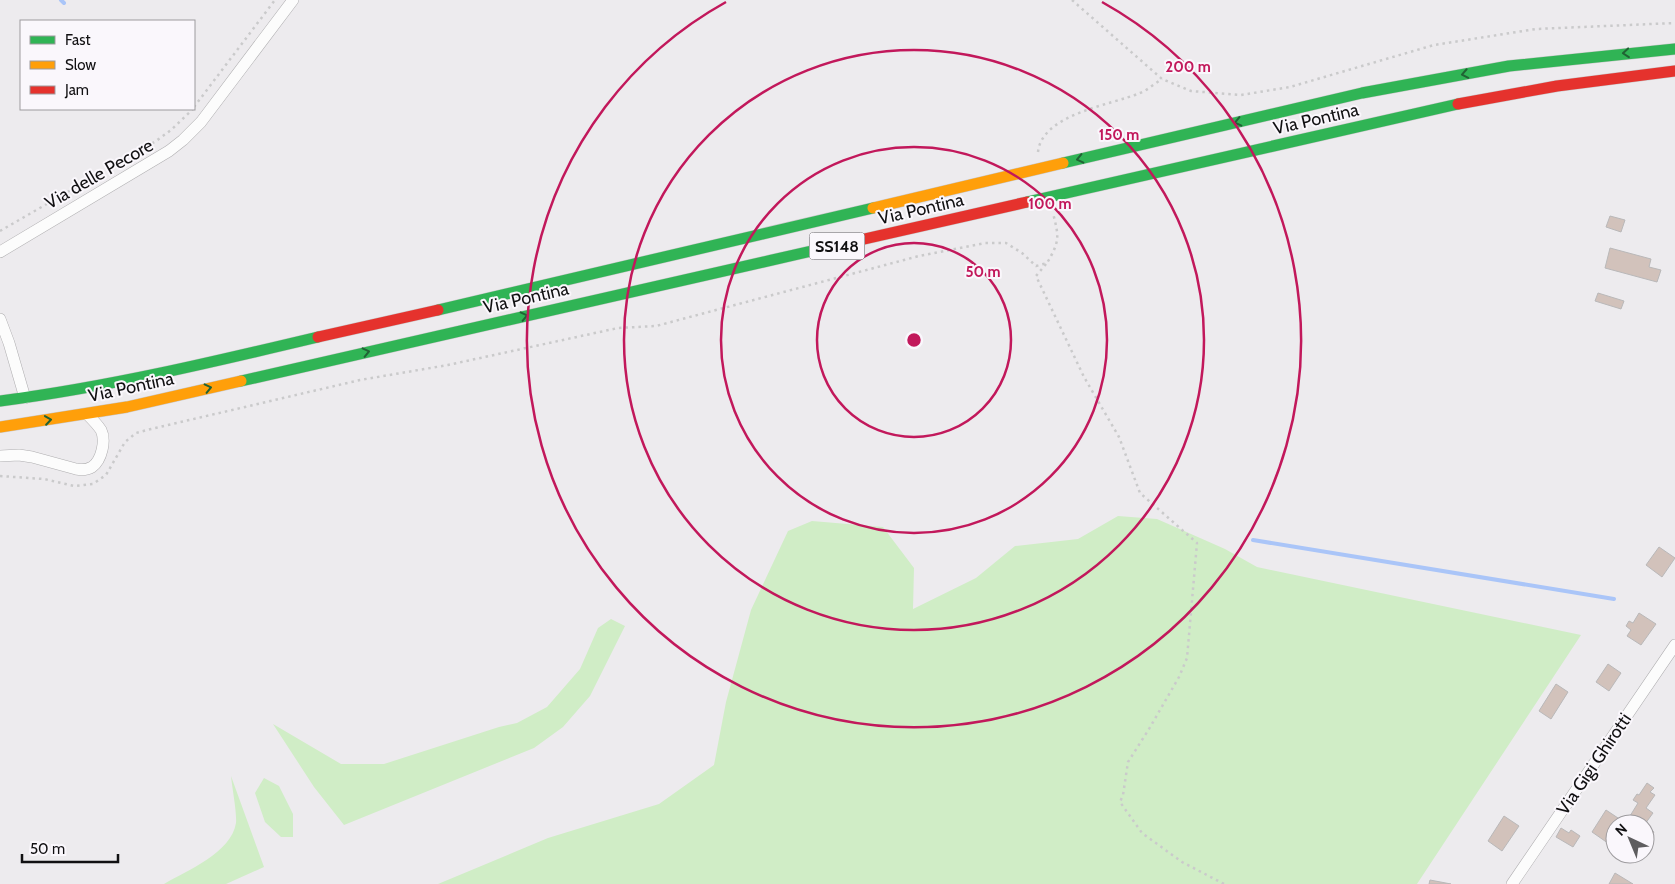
<svg xmlns="http://www.w3.org/2000/svg" width="1675" height="884" viewBox="0 0 1675 884" font-family="Cabin,sans-serif">
  <rect width="100%" height="100%" fill="#edebee"/>
  <g fill="#d0edc6">
    <path d="M1118 516 1157 519 1225 549 1257 567 1581 635 1417 884H438L548 838 659 804 714 765 726 702 751 610 788 531 812 521 883 527 914 568 913 609 976 578 1015 546 1078 539Z"/>
    <path d="M611 619 625 626 590 696 563 727 534 748 344 825 314 787 273 724 341 764H384L499 727 517 723 547 707 580 669 598 628Z"/>
    <path d="M231 776 264 867 226 884H164C188 870 231 853 236 823 237 813 232 787 231 776Z"/>
    <path d="M264 778 279 786 293 814V837H281L265 822 255 793Z"/>
  </g>
  <g fill="none" stroke-linecap="round" stroke-linejoin="round">
    <g stroke="#aac5f8" stroke-width="4">
      <path d="M61 0 64 3"/>
      <path d="M1253 540 1614 599"/>
    </g>
  </g>
  <g fill="#d2c2bb" stroke="#b9b8b9">
    <path d="M1610 216 1625 220 1621 232 1606 227Z"/>
    <path d="M1610 248 1651 259 1649 267 1661 270 1657 282 1605 268Z"/>
    <path d="M1598 293 1624 301 1621 309 1595 301Z"/>
    <path d="M1659 547 1675 558 1662 577 1646 565Z"/>
    <path d="M1639 613 1656 624 1641 645 1627 636 1631 630 1626 626 1629 621 1633 623Z"/>
    <path d="M1608 664 1621 673 1609 691 1596 682Z"/>
    <path d="M1556 684 1568 692 1551 719 1539 711Z"/>
    <path d="M1647 783 1654 788 1650 792 1655 795 1646 808 1653 813 1645 824H1628L1632 819 1634 821 1635 819 1630 816 1638 803 1633 800 1637 794 1639 795Z"/>
    <path d="M1606 810 1627 824H1615V848L1592 832Z"/>
    <path d="M1504 816 1519 826 1502 851 1488 841Z"/>
    <path d="M1645 826 1654 832 1645 845Z"/>
    <path d="M1561 828 1569 833 1571 830 1580 836 1573 847 1556 837Z"/>
    <path d="M1615 873 1633 884H1609Z"/>
    <path d="M1430 880 1451 884H1429Z"/>
  </g>
  <g fill="none" stroke-linecap="round" stroke-linejoin="round">
    <g stroke="#afaeb0" stroke-width="12">
      <g id="street">
        <path d="M0 252 169 151 183 140 201 122 293 0"/>
        <path d="M0 319 9 343 25 398"/>
        <path d="M0 456 19 455 32 457 76 469C81 470 87 470 92 467 102 460 106 440 101 430 97 424 92 419 87 414"/>
        <path d="M1512 884 1675 645"/>
      </g>
    </g>
    <g stroke="#c9c8c9" stroke-width="12">
      <g id="fast">
        <path d="M1063 163 1362 93 1509 66 1675 49"/>
        <path d="M1027 202 1458 104"/>
        <path d="M438 310 873 208"/>
        <path d="M241 381 816 250"/>
        <path d="M0 401C108 387 213 362 318 337"/>
      </g>
    </g>
    <g stroke="#c9c8c9" stroke-width="12">
      <g id="slow">
        <path d="M873 208 1063 163"/>
        <path d="M0 427 127 407 241 381"/>
      </g>
    </g>
    <g stroke="#c9c8c9" stroke-width="12">
      <g id="jam">
        <path d="M1458 104 1557 86 1675 71"/>
        <path d="M816 250 1027 202"/>
        <path d="M318 337 438 310"/>
      </g>
    </g>
    <g stroke="#cacacb" stroke-width="2.5" stroke-dasharray="2.5 4" stroke-linecap="butt">
      <path d="M1072 0 1162 79 1191 91 1241 95 1290 87 1434 45 1536 29 1675 23"/>
      <path d="M194 107 275 0"/>
      <path d="M1038 152C1042 114 1111 105 1140 93 1148 90 1155 83 1162 79"/>
      <path d="M0 231 156 141 171 130 193 109"/>
      <path d="M1046 264 1036 276 1084 377 1119 437 1140 493 1197 543 1187 658 1179 677 1149 729 1128 762 1123 795 1120 802 1142 833 1182 862 1224 884"/>
      <path d="M0 476 44 479 74 486 93 484 106 475 125 442 136 433 151 429 360 380 448 365 618 328 656 326 919 256 985 243H1006L1022 253 1036 266 1047 263C1060 241 1059 237 1053 213"/>
    </g>
    <use href="#street" stroke="#fcfcfc" stroke-width="11"/>
    <use href="#fast" stroke="#30b455" stroke-width="11"/>
    <use href="#slow" stroke="#ff9f0a" stroke-width="11"/>
    <use href="#jam" stroke="#e5322d" stroke-width="11"/>
  </g>
  <defs><path id="oneway-chevron" d="M-2-3.5L2.5 0L-2 3.5" fill="none" stroke-width="1.6" stroke-linecap="round" stroke-linejoin="round" transform="scale(1.25)"/></defs>
  <g stroke="#206234">
    <use href="#oneway-chevron" transform="translate(1626 53) rotate(175)"/>
    <use href="#oneway-chevron" transform="translate(1465 74) rotate(169)"/>
    <use href="#oneway-chevron" transform="translate(1238 122) rotate(167)"/>
    <use href="#oneway-chevron" transform="translate(1080 159) rotate(167)"/>
    <use href="#oneway-chevron" transform="translate(524 316) rotate(-13)"/>
    <use href="#oneway-chevron" transform="translate(366 352) rotate(-13)"/>
    <use href="#oneway-chevron" transform="translate(208 388) rotate(-13)"/>
    <use href="#oneway-chevron" transform="translate(48 420) rotate(-8)"/>
  </g>
  <g fill="none" stroke="#c2185b" stroke-width="2.5">
    <circle cx="914" cy="340" r="97"/>
    <circle cx="914" cy="340" r="193"/>
    <circle cx="914" cy="340" r="290"/>
    <path d="M1102 2A387 387 0 1 1 726 2"/>
  </g>
  <g text-anchor="middle" stroke-width="4" stroke-linejoin="round" paint-order="stroke">
    <rect fill="#faf7fc" stroke="#575558" stroke-width="1" x="809.5" y="232.5" width="55" height="27" rx="4"/>
    <g font-size="16" font-weight="bold" fill="#111012">
      <text x="837" y="252">SS148</text>
    </g>
    <g font-size="18" fill="#111012" stroke="#faf7fc">
      <text transform="translate(1316 119) rotate(-13)" y="6">Via Pontina</text>
      <text transform="translate(99 174) rotate(-30)" y="6">Via delle Pecore</text>
      <text transform="translate(921 209) rotate(-13)" y="6">Via Pontina</text>
      <text transform="translate(526 298) rotate(-13)" y="6">Via Pontina</text>
      <text transform="translate(131 387) rotate(-12)" y="6">Via Pontina</text>
      <text transform="translate(1594 764) rotate(-56)" y="6">Via Gigi Ghirotti</text>
    </g>
  </g>
  <circle cx="914" cy="340" r="8" fill="#c2185b" stroke="#faf7fc" stroke-width="2.5"/>
  <g font-size="15" text-anchor="middle" font-weight="bold" fill="#c2185b" stroke="#faf7fc" stroke-width="4" stroke-linejoin="round" paint-order="stroke">
    <text x="1188" y="72">200 m</text>
    <text x="1119" y="140">150 m</text>
    <text x="1050" y="209">100 m</text>
    <text x="983" y="277">50 m</text>
  </g>
  <rect x="20" y="20" width="175" height="90" fill="#faf7fc" stroke="#9d9b9e"/>
  <rect x="30" y="36" width="25" height="8" fill="#30b455" stroke="#9d9b9e"/>
  <text x="65" y="45" font-size="15" fill="#111012">Fast</text>
  <rect x="30" y="61" width="25" height="8" fill="#ff9f0a" stroke="#9d9b9e"/>
  <text x="65" y="70" font-size="15" fill="#111012">Slow</text>
  <rect x="30" y="86" width="25" height="8" fill="#e5322d" stroke="#9d9b9e"/>
  <text x="65" y="95" font-size="15" fill="#111012">Jam</text>
  <g transform="translate(1630 839) rotate(316)"><circle r="24" fill="#faf7fc" stroke="#9d9b9e"/>
  <path d="M0-4L9 19L0 12L-9 19Z" fill="#5e5d5f"/>
  <text y="-8" font-size="14" font-weight="bold" text-anchor="middle" fill="#111012">N</text>
  </g>
  <path d="M22 854v8h96v-8" fill="none" stroke="#111012" stroke-width="2.5"/>
  <text x="30" y="854" font-size="15" fill="#111012" stroke="#faf7fc" stroke-width="4" paint-order="stroke">50 m</text>
</svg>
